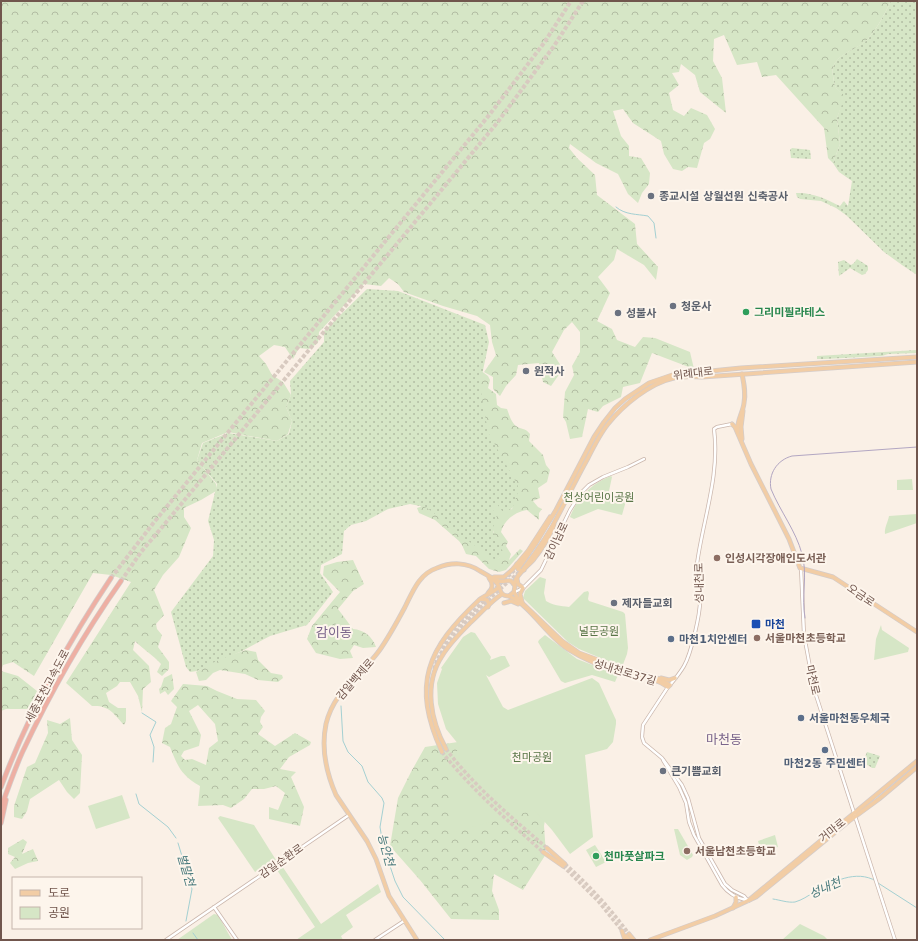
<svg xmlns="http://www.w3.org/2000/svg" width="918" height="941" viewBox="0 0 918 941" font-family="'DejaVu Sans','Noto Sans KR',sans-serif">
  <defs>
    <pattern id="grass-dots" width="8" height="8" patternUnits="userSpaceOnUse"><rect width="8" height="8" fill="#d6e6c6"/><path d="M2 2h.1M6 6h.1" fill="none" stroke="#b2bda3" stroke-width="1.8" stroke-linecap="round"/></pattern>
    <pattern id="forest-crowns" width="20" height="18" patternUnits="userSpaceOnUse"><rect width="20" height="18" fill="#d6e6c6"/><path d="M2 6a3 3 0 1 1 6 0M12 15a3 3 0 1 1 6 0" fill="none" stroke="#b2bda3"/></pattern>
  </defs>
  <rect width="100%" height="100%" fill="#faf0e6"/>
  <g fill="url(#grass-dots)">
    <path d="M891 1H917V275L902 265 884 252 846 215 836 208 821 201 800 199 797 197 796 193C812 192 826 199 840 206L844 201 848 206 852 181 839 172 833 163 840 144 837 118 844 96C835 88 835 88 833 76 829 55 855 51 867 40 877 29 884 15 891 1Z"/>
    <path d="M792 148 810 150 811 159 791 158 790 150Z"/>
    <path d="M857 259 868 266V270L865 274 862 275 850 268 839 276 838 262 844 260 851 265 854 263Z"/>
    <path d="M367 289 398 291 485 325 489 342 482 375 523 489 522 499 500 519 493 532 508 553 494 561 468 545 435 515 420 506 410 504 388 509 366 521 351 525 344 531 342 554 321 565 320 573 333 592 307 625 270 636 242 651 197 671 190 672 186 667 171 612 213 556 214 540 208 521 217 484 197 460 203 443 228 433 277 441 289 434 292 421 286 407 291 395 290 381 324 342V331Z"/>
    <path d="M917 350V353L888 354 882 356 824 359H817V356Z"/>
    <path d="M867 752 880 756 875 768H872C869 765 865 765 863 762Z"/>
  </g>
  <g fill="url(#forest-crowns)" fill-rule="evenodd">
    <path d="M1 1H891C884 15 877 29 867 40 856 51 829 55 833 76 835 88 835 88 845 96L837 118 840 144 833 163 828 158 824 128 776 75 762 77 757 62 737 65 724 35 714 39 713 61 722 78 726 113 700 92 695 75 681 64 679 72 672 73 679 85 669 93 673 110 684 116 691 108 707 115 715 129 710 139 704 143 697 168 688 167 682 171 673 169 664 154 661 141 633 123 623 109 613 111 621 136 629 146V156L641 158 650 173 649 184 642 193 638 203 628 194 618 174 596 163 570 144 569 148 577 158 595 175 597 195 635 224 637 244 658 267 656 280 644 265 617 249 614 260 598 277 610 293 597 321 612 329 617 340 635 347 643 337 655 338 690 352 694 369 652 353 640 383 623 387 621 397 603 406 598 412 588 409 582 437 570 439 566 422 563 417 565 392 574 375 572 366 580 352V332L572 322 564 330 552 352 563 369 551 386 543 382 539 363 518 365 516 375 506 386 500 396 493 389V377L484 372 496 355 492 342 490 325 477 316 443 306 404 292 398 284 389 278 381 286 364 284 319 332 318 343 309 349 299 348 293 359 285 347 274 345 259 356 266 364 272 375 283 382 291 395 286 407 292 421 288 434 277 441 228 432 202 443 197 460 216 484V491L201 500 184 508V517L191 528 179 557 163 575 154 590 164 615 156 624 157 629 162 635 158 647 169 662V669L162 676 157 672 161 664C153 655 143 649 135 641L133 650 149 666 151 682 143 689 142 712 138 696 130 682H120L117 686 106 693 109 702 118 708H126V721L124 725C113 713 109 705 92 706L66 683 131 582 111 575 93 573 34 676 13 662 3 665 1 671 18 676 37 691 29 709H6L1 711Z"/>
    <path d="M480 370 488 376 490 380 488 388 496 394 497 405 501 408 507 409C509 414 511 422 516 426 522 430 524 427 530 434L529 441 543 455 546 465 550 470 547 482 538 488 540 498 533 501 538 507 542 509 539 513V520L527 510C515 512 504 520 501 532L508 542 506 546 511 554 509 560 520 549 523 551 506 570 499 572 489 569 476 556 466 554 462 545 459 541 435 520 419 513 417 508 423 506C433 511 440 518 448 526 459 535 472 544 484 551 488 554 490 557 494 559L499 558 504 553 494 538 493 527 497 519 496 514 492 509 497 504 503 512 512 509 518 492V486L489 434 484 412 479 378Z"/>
    <path d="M353 560 364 584 353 591 338 609 353 629C364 630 372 636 376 647L363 648 354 645 350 651 353 658 340 659 316 653 307 639 312 626 340 592 323 575 324 566 337 562Z"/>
    <path d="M246 650 256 652 258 660 271 673 282 675 283 678 278 682 258 680 245 674 220 670 213 673 206 680 199 681 196 672C212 662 228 656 246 650Z"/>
    <path d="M172 674 174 689 168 695 165 691 160 694 159 689 161 687 164 678Z"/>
    <path d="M183 684 207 686 217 691 237 699 256 700 265 711 261 717 260 722 263 727 258 734 275 746 295 733 311 742 310 745 289 757 280 769 296 772 291 777 304 807 300 826 269 819V807L278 810 285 793 276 786 264 789H252L244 799 231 808 223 805 198 806 200 786C181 775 178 767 170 747L162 743 165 728 171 724 177 707 171 701ZM198 705 215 724 218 741 209 748 206 765 192 759 185 760 181 756 184 751 199 746 201 735 189 711Z"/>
    <path d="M70 718 72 740 82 755 80 793 74 799 67 792 59 780 30 799 27 811 22 819 14 817V806L27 767 35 763 48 733 47 720 60 724Z"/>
    <path d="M471 740 551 786 544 826 546 854 523 890 494 874 492 891 499 910V920L451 919 420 880 390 846 398 798 411 772 425 747Z"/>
    <path d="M23 839 27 842 22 854 33 849 38 861 28 863 15 869 10 863 15 857 8 854V848Z"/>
  </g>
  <g fill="#d6e6c6">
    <path d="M611 476 612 477 609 491 610 495 626 501 622 515 598 509 574 519 570 517C577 498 592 483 611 476Z"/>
    <path d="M912 479 913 490H897V480Z"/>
    <path d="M917 514V523L885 534C884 528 888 522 889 516Z"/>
    <path d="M540 577 546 579 544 593 546 601C552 605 561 606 569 607L584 592 588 591 589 593 588 599 589 601 623 612 625 614 628 648 627 654 622 667 579 649 568 642 523 598 525 591Z"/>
    <path d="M881 625 882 630 909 648 908 652 874 660 876 639Z"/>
    <path d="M471 632 475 633 491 657 490 660 501 656H505L510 666 489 677 486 675 503 707 508 710 592 678 599 683 616 720V724L613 742 607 749 585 755 593 837 570 854 552 830 534 810 454 832 449 826V776L459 745 446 729 438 704 437 683 442 669 441 668 463 637Z"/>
    <path d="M545 635 577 659 618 675 615 682 592 675 565 683 561 681 538 642 539 640Z"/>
    <path d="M122 795 130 818 96 829 88 806Z"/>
    <path d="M220 816 254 825 276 860 255 872 218 818Z"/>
    <path d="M674 829H678L693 855 692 857 687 860 680 855Z"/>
    <path d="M775 835 778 847 761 852 758 841Z"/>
    <path d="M595 845 606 862 596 867 586 850Z"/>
    <path d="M282 866 321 924 378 884 381 892 346 915 353 927 341 936 343 940H322L321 939 319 940H296L315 927 277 870Z"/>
    <path d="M214 914 218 915 232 940H177Z"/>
    <path d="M800 924 824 936 828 940H782Z"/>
  </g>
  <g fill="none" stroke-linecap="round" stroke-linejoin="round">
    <g stroke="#a4d0d2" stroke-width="1">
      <path d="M616 207C625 215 637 214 648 216L654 223 656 238"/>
      <path d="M341 706 343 741 348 752 362 766 368 782 382 798 384 803 380 827 383 845 395 881 403 897 445 940"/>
      <path d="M142 713 156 722 150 735 154 747 153 762"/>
      <path d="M136 794 139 804 168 827 176 838"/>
      <path d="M178 843 192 889 186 921"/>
      <path d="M878 883 917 908"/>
      <path d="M773 899C780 900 788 903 795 902 802 900 808 896 814 892 832 882 856 869 876 881"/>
      <path d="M193 933 198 940"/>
    </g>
    <g stroke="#d8cac0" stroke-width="3.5" stroke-dasharray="3.5 2" stroke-linecap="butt">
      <path d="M496 588 519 566"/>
      <path d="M441 648 454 630 491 594"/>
      <path d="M434 669C442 637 495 595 520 571"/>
      <path d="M446 749C475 787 511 817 547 848"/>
      <path d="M442 752C472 790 507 820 543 852"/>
      <path d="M565 864C589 885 610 908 629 934"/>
      <path d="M563 866 598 901 624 933"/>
    </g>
    <g stroke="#d8cac0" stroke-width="4" stroke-dasharray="4 2" stroke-linecap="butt">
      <path d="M111 578 155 521 490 114 544 43 571 1"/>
      <path d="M121 581 141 552 163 526 497 123 554 46 583 1"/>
    </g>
    <g stroke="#cbb7ad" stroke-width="4">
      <g id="minor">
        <path d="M801 568 804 635 814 689 895 940"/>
        <path d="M515 592 523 588 541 570 570 510 581 493 589 485 603 477 628 467 644 459"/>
        <path d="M670 685C675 679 680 673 684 666 691 654 701 612 700 598 699 587 695 575 697 564 703 519 720 476 714 429L717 427 732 424"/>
        <path d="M668 687 643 725 642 737 644 743 662 758 682 785 688 798 699 838 725 884 732 890 744 896 748 901"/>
        <path d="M663 760 679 787 686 803 689 822 694 835 722 885C728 893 736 898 746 900"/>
        <path d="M214 907 237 940"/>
        <path d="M166 940 349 815"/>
        <path d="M375 940 404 921"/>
      </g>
    </g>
    <g stroke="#d4ccca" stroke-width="5">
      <g id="major">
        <path d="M732 424 735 427 751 464 789 539 800 568 833 577 917 632"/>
        <path d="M738 431C736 421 743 413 744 403 746 393 744 384 742 374"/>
        <path d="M742 439 741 427 743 411"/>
        <path d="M517 564 518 569 522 571 524 570"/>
        <path d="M520 566 536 543 556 510 594 437 604 422 615 408 625 399 649 383 681 372H701L741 368 917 357"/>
        <path d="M524 568C538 550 550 532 560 512 569 494 578 476 588 458 594 446 600 434 608 424 623 405 650 383 674 378 684 376 692 376 702 377L917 362"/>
        <path d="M494 577H504L512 570 528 551 550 517"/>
        <path d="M517 579 518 584 522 587"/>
        <path d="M514 584C516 574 528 566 534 559 542 549 549 537 554 525"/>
        <path d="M488 593C493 589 493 583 489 578"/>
        <path d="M509 596C531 606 547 636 568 649 585 660 603 667 622 672 638 676 654 677 668 687L670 685 655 677 623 669 579 653 562 641 518 599 514 592"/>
        <path d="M481 599 487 600 489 604 488 607"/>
        <path d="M522 602 520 594 523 588"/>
        <path d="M504 603 511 601 518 604"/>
        <path d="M661 678 669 680 675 678"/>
        <path d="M446 749C431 721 423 685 442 656 449 644 460 633 470 623 480 614 490 602 502 594"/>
        <path d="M442 752C411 684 427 649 479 600 485 595 493 593 499 587"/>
        <path d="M547 848 565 864"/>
        <path d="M543 852 563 866"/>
        <path d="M749 900 917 761"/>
        <path d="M733 908 736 902V897"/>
        <path d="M622 931 625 940"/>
        <path d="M629 934 634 940"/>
        <path d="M626 936 629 940"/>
        <path d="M417 940 389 896 376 859 367 841 336 795C326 772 321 748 326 724 334 690 360 677 379 651 389 637 397 622 405 607 413 591 419 574 437 568 451 562 467 562 480 571 486 574 492 579 499 581 503 582 507 580 511 581L515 586 514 592 509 596C500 596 501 591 498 585 497 582 493 580 491 578"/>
        <path d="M650 940 715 916 756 897 849 821 879 799 917 767"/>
      </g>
    </g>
    <g stroke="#d4ccca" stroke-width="5.5">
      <g id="highway">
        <path d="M1 787C29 712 67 644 111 578"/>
        <path d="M1 807C8 789 14 771 22 753 50 693 83 635 121 581"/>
        <path d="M1 823 6 800"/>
      </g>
    </g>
    <use href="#minor" stroke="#fff" stroke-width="2.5"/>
    <use href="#major" stroke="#f2cda5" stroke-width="3.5"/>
    <use href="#highway" stroke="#eeafa3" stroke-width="4"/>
    <path stroke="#b2a6c2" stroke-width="1" d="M805 618C801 597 808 575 802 554 796 531 780 511 771 489 768 474 777 460 792 456L917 447"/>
  </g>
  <g fill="#6b7280" stroke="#fdf5ec" stroke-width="1.5">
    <circle cx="651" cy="196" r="4"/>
    <circle cx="673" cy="306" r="4"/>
    <circle cx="618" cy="313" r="4"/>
    <circle cx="526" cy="371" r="4"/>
    <circle cx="614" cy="603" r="4"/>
    <circle cx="663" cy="771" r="4"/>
  </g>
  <g fill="#2e9e5b" stroke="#fdf5ec" stroke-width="1.5">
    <circle cx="746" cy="312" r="4"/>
    <circle cx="596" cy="856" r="4"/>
  </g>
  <g fill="#8d6e63" stroke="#fdf5ec" stroke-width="1.5">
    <circle cx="717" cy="558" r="4"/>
    <circle cx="757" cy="638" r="4"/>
    <circle cx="687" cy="851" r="4"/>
  </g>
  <rect fill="#1a4fb4" stroke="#fdf5ec" stroke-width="1.5" x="751" y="619" width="10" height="10" rx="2"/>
  <g fill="#5c6f8a" stroke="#fdf5ec" stroke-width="1.5">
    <circle cx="671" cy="639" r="4"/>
    <circle cx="801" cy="718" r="4"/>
    <circle cx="825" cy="750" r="4"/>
  </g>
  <g text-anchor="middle" stroke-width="4" stroke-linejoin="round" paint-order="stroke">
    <g font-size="11" font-weight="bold" fill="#5b616d" stroke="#fdf5ec" text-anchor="start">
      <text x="659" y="200">종교시설 상월선원 신축공사</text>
      <text x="681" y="310">청운사</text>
      <text x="626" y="317">성불사</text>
      <text x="534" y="375">원적사</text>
      <text x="622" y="607">제자들교회</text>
      <text x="671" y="775">큰기쁨교회</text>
    </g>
    <g font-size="11" font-weight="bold" fill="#27864d" stroke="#fdf5ec" text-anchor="start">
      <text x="754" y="316">그리미필라테스</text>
      <text x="604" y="860">천마풋살파크</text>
    </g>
    <g font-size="11" fill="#71564d" stroke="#fdf5ec">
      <text transform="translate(693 373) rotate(-7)" y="4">위례대로</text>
      <text transform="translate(556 541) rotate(-65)" y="4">감이남로</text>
      <text transform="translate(699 583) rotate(-91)" y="4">성내천로</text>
      <text transform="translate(861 595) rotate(34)" y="4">오금로</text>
      <text transform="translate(625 672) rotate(17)" y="4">성내천로37길</text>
      <text transform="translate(355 679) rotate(-49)" y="4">감일백제로</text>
      <text transform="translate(813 680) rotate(77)" y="4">마천로</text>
      <text transform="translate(47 686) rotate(-62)" y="4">세종포천고속도로</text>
      <text transform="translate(832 830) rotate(-39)" y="4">거마로</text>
      <text transform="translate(281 861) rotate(-35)" y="4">감일순환로</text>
    </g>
    <g font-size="11" fill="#597547" stroke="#fdf5ec">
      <text x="599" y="501">천상어린이공원</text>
      <text x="599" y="635">널문공원</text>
      <text x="532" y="761">천마공원</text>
    </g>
    <g font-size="11" font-weight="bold" fill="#785e54" stroke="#fdf5ec" text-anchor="start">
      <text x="725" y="562">인성시각장애인도서관</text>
      <text x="765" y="642">서울마천초등학교</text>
      <text x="695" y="855">서울남천초등학교</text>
    </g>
    <g font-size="11" font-weight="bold" fill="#164399" stroke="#fdf5ec" text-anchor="start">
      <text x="765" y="628">마천</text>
    </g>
    <g font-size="11" font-weight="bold" fill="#4e5e75" stroke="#fdf5ec" text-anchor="start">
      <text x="679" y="643">마천1치안센터</text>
      <text x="809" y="722">서울마천동우체국</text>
      <text x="825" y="767" text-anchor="middle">마천2동 주민센터</text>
    </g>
    <g font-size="12" font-style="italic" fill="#46787b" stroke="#fdf5ec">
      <text transform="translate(386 850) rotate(75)" y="4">능안천</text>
      <text transform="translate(186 870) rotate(74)" y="4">벌말천</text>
      <text transform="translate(825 888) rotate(-24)" y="4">성내천</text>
    </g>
    <g font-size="13" fill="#7b668c" stroke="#fdf5ec">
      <text x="334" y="637">감이동</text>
      <text x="724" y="744">마천동</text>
    </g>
  </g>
  <rect width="918" height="941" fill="none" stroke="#71564d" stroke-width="4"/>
  <rect x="12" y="877" width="130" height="52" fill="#fdf5ec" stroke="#c5b5ac"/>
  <rect x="20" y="890" width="20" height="6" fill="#f2cda5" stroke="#c5b5ac"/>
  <text x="48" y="897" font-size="12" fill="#71564d">도로</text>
  <rect x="20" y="907" width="20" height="12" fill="#d6e6c6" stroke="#c5b5ac"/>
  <text x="48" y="917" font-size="12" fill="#71564d">공원</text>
</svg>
